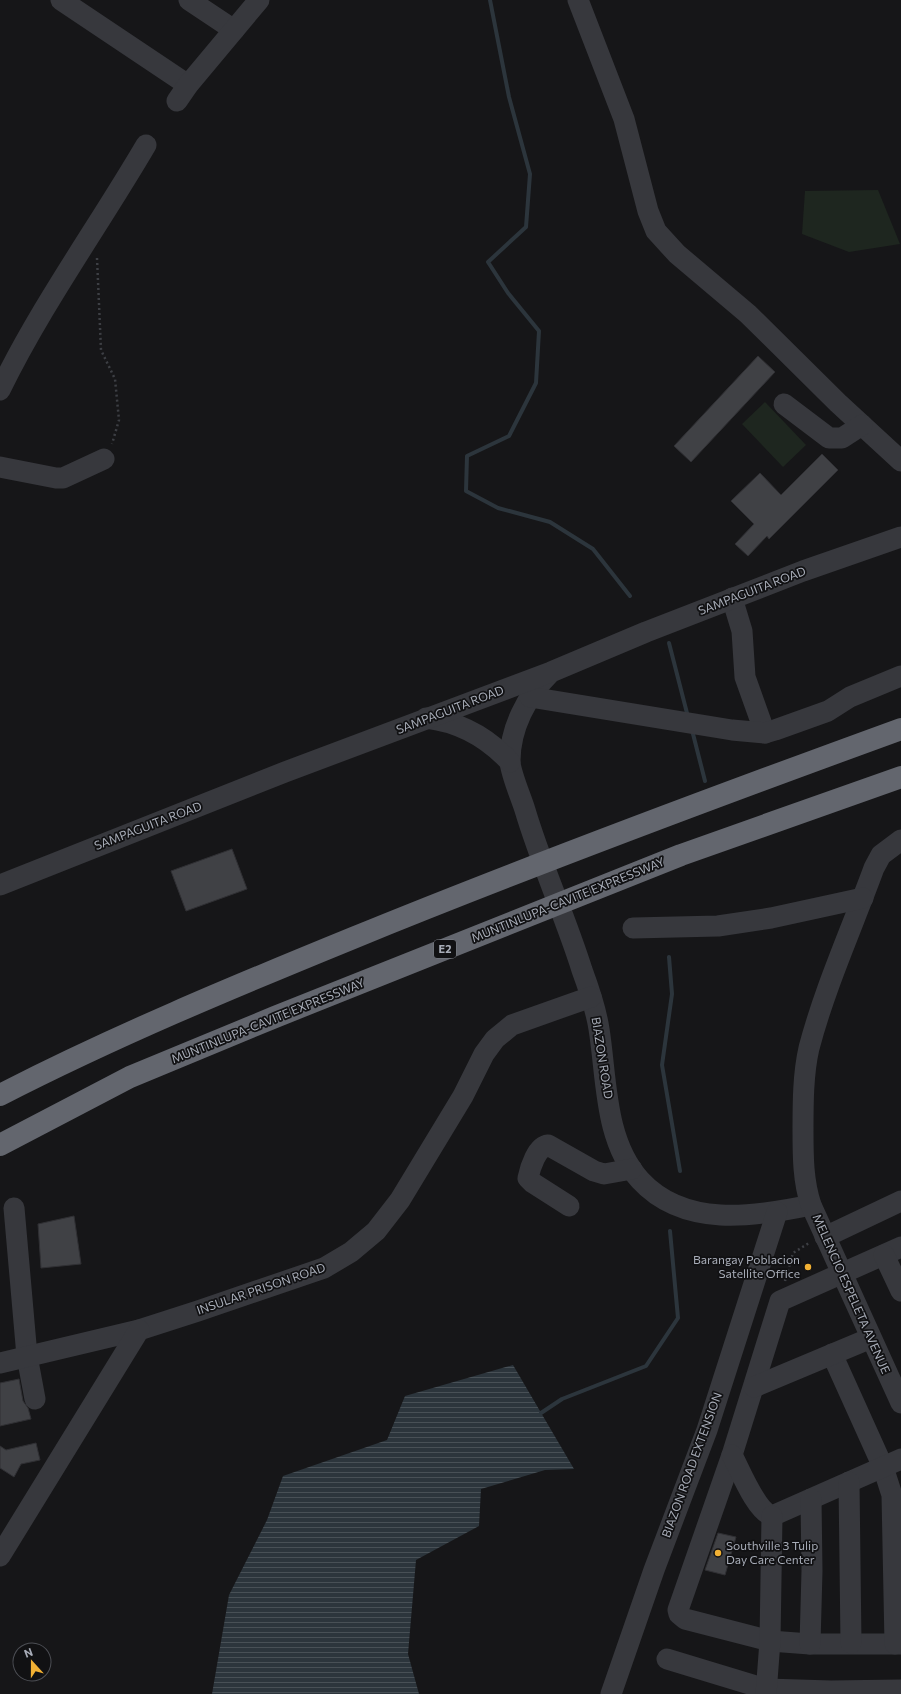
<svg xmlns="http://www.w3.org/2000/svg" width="901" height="1694" viewBox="0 0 901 1694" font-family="Commissioner,sans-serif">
  <defs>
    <pattern id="water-rules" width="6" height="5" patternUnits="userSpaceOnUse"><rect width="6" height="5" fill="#2c353c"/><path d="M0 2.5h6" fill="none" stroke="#485056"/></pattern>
  </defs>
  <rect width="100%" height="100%" fill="#161618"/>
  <g fill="#1e261f">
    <path d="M878 190 900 244 849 252 802 234 805 191Z"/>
    <path d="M765 402 806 445 783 467 742 424Z"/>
  </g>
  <path fill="url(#water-rules)" d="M513 1365 574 1469 545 1470 481 1489 479 1526 416 1560 408 1654 419 1694H212L229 1595 267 1520 283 1476 387 1440 405 1396Z"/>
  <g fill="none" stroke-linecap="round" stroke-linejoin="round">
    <g stroke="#2c353c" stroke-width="4">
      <path d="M490 0 509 97 530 174 526 227 488 262 508 293 539 331 536 383 509 436 467 456 466 491 498 508 550 522 593 549 630 596"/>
      <path d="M669 643 688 717"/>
      <path d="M692 730 705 781"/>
      <path d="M669 957 672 994 662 1065 680 1171"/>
      <path d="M541 1413 562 1399 646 1366 678 1318 670 1231"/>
    </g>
  </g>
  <g fill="#404145" stroke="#303034">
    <path d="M758 356 775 372 691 462 674 446Z"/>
    <path d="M822 454 838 470 769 539 767 536 748 556 735 544 754 524 731 501 760 473 781 495Z"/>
    <path d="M232 849 247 889 186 911 171 871Z"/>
    <path d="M74 1216 81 1264 41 1268 38 1224Z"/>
    <path d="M19 1379 23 1401 28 1408 31 1419 0 1426V1383Z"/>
    <path d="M36 1443 40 1460 21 1464 14 1477 0 1468V1446L6 1450Z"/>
    <path d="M718 1533 736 1537 725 1575 705 1570Z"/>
  </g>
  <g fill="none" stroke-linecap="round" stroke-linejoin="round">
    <g stroke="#3d3f44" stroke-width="2.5" stroke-dasharray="2 3" stroke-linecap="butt">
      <path d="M97 258 101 350 115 379 119 420 112 444"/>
      <path d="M785 1281 793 1253 809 1243"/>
    </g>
    <g stroke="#37383d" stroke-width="21">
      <path d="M61 0 188 85"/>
      <path d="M189 0 234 30"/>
      <path d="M578 0 624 119 648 211 656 231 677 254 748 314 838 403 901 461"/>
      <path d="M177 101 188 85 259 0"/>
      <path d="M0 390C42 304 98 227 146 145"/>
      <path d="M784 404 829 438H842L862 425"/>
      <path d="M0 467 56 478H63L104 459"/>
      <path d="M732 598 742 631 745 677 765 733"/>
      <path d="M549 674C527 696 510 728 510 761 510 772 521 797 525 810 541 864 565 916 582 970 589 989 596 1009 599 1029 607 1079 604 1140 640 1180 684 1228 754 1217 811 1205"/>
      <path d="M530 697 732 730 765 733 775 730 828 711 850 697 901 676"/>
      <path d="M426 718C460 722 487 737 510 762"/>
      <path d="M901 840 881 855 874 868C852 928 825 987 809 1048 803 1074 803 1104 803 1130 803 1156 803 1181 811 1205L901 1403"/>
      <path d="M0 885 285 772 551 672 646 632 803 571 901 537"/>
      <path d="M633 928 718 926 771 918 863 898"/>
      <path d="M569 1206 533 1183 528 1178C530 1168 537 1146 548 1145L594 1171 604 1174 632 1169"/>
      <path d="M14 1208 27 1356 35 1399"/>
      <path d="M825 1237 901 1201"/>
      <path d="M901 1247 780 1301 732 1455 678 1610 679 1614 685 1619 770 1641 810 1644H901"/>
      <path d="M884 1255 901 1291"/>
      <path d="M832 1354 883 1467 892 1495 895 1644"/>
      <path d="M0 1363 139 1330 198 1311 324 1268 351 1252 376 1231 400 1200 463 1096 484 1054 495 1039 512 1025 591 997"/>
      <path d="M754 1387 871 1338"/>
      <path d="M732 1455C740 1470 756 1511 772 1516L901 1459"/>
      <path d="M849 1482 851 1643"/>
      <path d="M0 1556 139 1330"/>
      <path d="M810 1644 812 1571 811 1499"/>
      <path d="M667 1659 766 1689 831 1691 901 1690"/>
      <path d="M611 1694 654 1570 707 1430 777 1212"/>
      <path d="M766 1694 770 1641 772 1516"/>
    </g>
    <g stroke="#63666e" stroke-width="22">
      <path d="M0 1095C115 1036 233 987 353 938 534 864 717 796 901 729"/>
      <path d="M0 1145 130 1077 275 1017 681 855 901 777"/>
    </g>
  </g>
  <g fill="#f2b134" stroke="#111113" stroke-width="1.5">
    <circle cx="808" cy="1267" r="4"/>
    <circle cx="718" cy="1553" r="4"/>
  </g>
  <g text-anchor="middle" stroke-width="3.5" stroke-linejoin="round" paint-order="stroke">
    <rect fill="#111113" stroke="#7b7e86" stroke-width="1" x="434" y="940" width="22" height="18" rx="3"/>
    <g font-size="11" font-weight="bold" fill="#a8adb8">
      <text x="445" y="953">E2</text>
    </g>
    <g font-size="12" fill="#a8adb8" stroke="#111113">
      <text transform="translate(752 591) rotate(-21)" y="4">SAMPAGUITA ROAD</text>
      <text transform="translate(450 710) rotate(-21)" y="4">SAMPAGUITA ROAD</text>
      <text transform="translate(148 826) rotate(-21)" y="4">SAMPAGUITA ROAD</text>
      <text transform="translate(568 900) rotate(-22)" y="4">MUNTINLUPA-CAVITE EXPRESSWAY</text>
      <text transform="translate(268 1021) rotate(-22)" y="4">MUNTINLUPA-CAVITE EXPRESSWAY</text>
      <text transform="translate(602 1058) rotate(81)" y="4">BIAZON ROAD</text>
      <text transform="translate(261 1289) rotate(-19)" y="4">INSULAR PRISON ROAD</text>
      <text transform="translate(851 1294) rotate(66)" y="4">MELENCIO ESPELETA AVENUE</text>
      <text transform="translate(692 1465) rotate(-70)" y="4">BIAZON ROAD EXTENSION</text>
    </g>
    <g font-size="12" fill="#a8adb8" stroke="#111113" text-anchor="end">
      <text x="800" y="1264">Barangay Poblacion<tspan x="800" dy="14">Satellite Office</tspan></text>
      <text x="726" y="1550" text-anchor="start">Southville 3 Tulip<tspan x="726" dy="14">Day Care Center</tspan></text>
    </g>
  </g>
  <g transform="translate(32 1662) rotate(339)"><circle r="19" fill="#111113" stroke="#4d4f55"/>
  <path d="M0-3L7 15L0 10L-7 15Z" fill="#f2b134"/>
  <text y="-6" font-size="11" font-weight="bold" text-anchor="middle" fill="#a8adb8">N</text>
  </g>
</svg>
